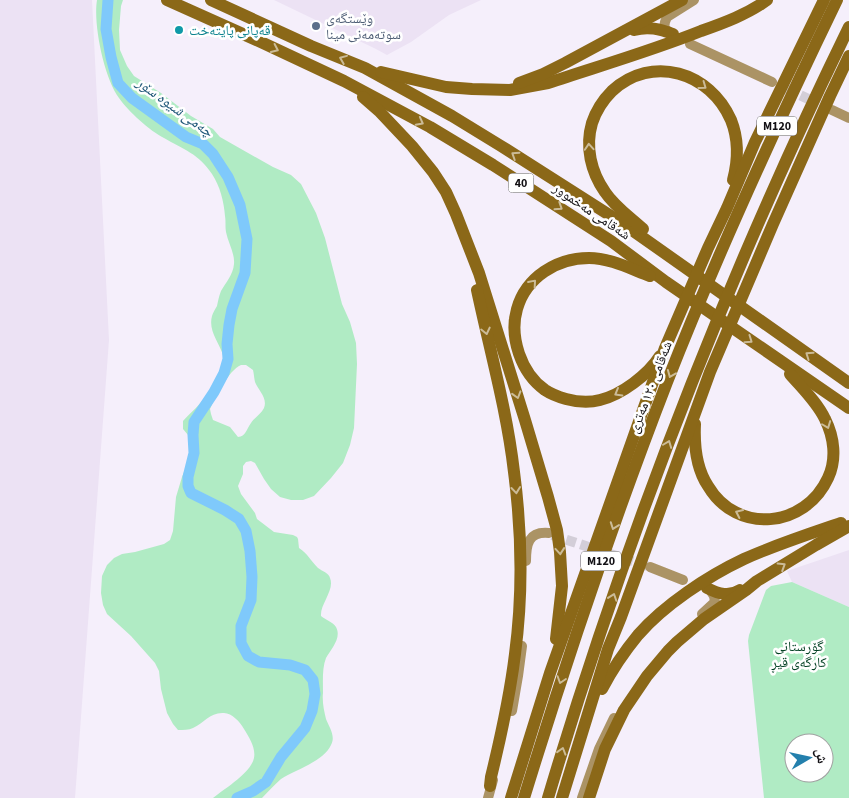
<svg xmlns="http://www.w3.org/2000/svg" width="849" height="798" viewBox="0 0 849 798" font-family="'Source Sans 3','Noto Naskh Arabic',sans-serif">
  <rect width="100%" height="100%" fill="#f5effb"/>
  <g fill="#ece2f4">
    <path d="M0 0H92L109 340 75 798H0Z"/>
    <path d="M274 0H481L449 15 411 42 387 55 376 49Z"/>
    <path d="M849 550V607L792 582 787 571Z"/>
  </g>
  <g fill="#b0ebc4" fill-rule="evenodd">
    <path d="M97 0H123L121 6 119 30 120 50 127 66 134 76 161 93 191 116 213 129 220 137 273 167 291 175 301 184 316 213 325 238 342 304 350 322 356 343 357 364 354 428 350 445 343 463 331 478 314 496 303 500H291L280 497 271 489 264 479 255 463 251 461 246 462 243 466V474L238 486 241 494 255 513 257 519 274 532 293 535 297 537 298 539 299 548C308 554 310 560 318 568 322 571 329 573 330 578 335 590 320 604 321 616 326 620 333 622 336 627 342 638 331 649 326 658 322 668 323 682 323 693 322 701 324 711 326 719 329 727 336 736 331 745 324 761 295 770 281 779 274 785 268 792 262 798H213C224 789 251 773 254 758 256 748 249 737 244 729 240 722 232 713 224 713 210 712 204 723 193 728 189 730 183 730 178 730L173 724 167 713 161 689 159 671 155 663 131 636 107 614 103 605 101 593 102 576 107 565 114 558 122 554 135 552 164 544 170 540 173 531 176 497 182 477 189 460 191 451 190 443 188 435 183 429V421C190 413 200 405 206 396 212 388 226 364 223 355 219 342 208 331 212 316 213 313 215 309 217 306 218 301 219 296 221 291 226 282 233 275 234 264 235 253 228 243 226 232 225 226 226 222 225 216 224 202 220 186 212 174 199 154 183 149 164 138 150 131 128 111 119 98 104 78 93 24 97 0ZM241 365H246L253 370C254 374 254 378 255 382 258 390 268 398 264 408 261 414 254 418 251 423 246 430 246 436 238 437L230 427 213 420 211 414 210 409C216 396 228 371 241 365Z"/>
    <path d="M792 582 849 607V798H764L748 641 749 635 766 590 771 586ZM794 743H824V773H794Z"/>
  </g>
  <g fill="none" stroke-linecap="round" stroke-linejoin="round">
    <path stroke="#7fc9fb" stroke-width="11" d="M108 0 106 29 111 57 118 83 132 98 186 137 203 144 213 154 228 177 240 205 247 239 245 273 232 309 229 325 227 344 228 359 224 373 214 392 194 422 193 435 194 453 188 477V486L191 493 225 510 239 519 246 531 250 551 252 577 251 600 241 626V643L248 656 259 662 290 665 305 670 313 680 315 694 312 711 305 728 281 757 266 782 253 791 237 798"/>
    <g stroke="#d3ced8" stroke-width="10" stroke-dasharray="10 5" stroke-linecap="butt">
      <path d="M787 89 819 104"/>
      <path d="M552 535 647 566"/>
    </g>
    <g stroke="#ab9365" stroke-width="10">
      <path d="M672 34 664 28 665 22 667 17 694 0"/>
      <path d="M690 44 772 82"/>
      <path d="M832 110 849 118"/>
      <path d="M526 561C526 545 528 531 549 533"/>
      <path d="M650 567 683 580"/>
      <path d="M702 614 715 602 714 596 710 590"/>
      <path d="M512 711 518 676 522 646"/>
      <path d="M488 798 493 780"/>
      <path d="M582 798 599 749 614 718"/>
    </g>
    <g stroke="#8b6818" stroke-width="12">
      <path d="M167 0 263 43 344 81 430 127 493 165 611 241 666 282 849 408"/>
      <path d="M211 0 311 46 365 68 452 116 501 146 622 223 849 383"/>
      <path d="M634 30C648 26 660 29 673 34"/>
      <path d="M381 72 446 87 472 89 510 90 548 83C599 66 651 51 701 31 724 23 748 14 767 0"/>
      <path d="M519 83 543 74 565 63 682 0"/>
      <path d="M363 97 379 111 412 146 433 172 446 192 456 214 479 273 525 420 548 497 557 530 560 552 562 586 556 639"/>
      <path d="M643 229C630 217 615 207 605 192 591 172 585 147 592 123 596 111 603 100 612 91 652 54 710 72 731 120 739 140 738 161 733 180"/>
      <path d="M650 276C631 269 610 258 589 258 557 258 526 277 517 309 509 337 521 373 545 390 551 394 559 397 566 399 577 402 589 403 600 400 621 395 648 375 660 356"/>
      <path d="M477 290C490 351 507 411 514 472 522 533 523 594 515 654 510 695 501 736 491 777L490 786"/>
      <path d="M695 424C694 445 696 468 708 486 737 535 805 528 828 478 837 459 834 437 825 419 817 402 802 388 790 374"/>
      <path d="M707 588C719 594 729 597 740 590"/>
      <path d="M602 689C612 670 624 652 638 635 664 605 708 576 744 559 775 545 809 534 841 523"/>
      <path d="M511 798 550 673 665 348 708 248 727 208 755 142 824 0"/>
      <path d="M524 798C567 658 614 519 667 382 718 252 776 126 837 0"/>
      <path d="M548 798C627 533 728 275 849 27"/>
      <path d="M562 798 608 649 621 617 710 372 773 224 830 96 849 56"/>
      <path d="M589 798 605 749 624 710 647 676 668 651 677 642 704 619 746 590 757 581 816 545 849 526"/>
    </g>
  </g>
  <defs><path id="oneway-chevron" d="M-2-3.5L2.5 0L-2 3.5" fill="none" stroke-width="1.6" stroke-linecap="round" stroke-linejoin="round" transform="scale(1.25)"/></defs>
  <g stroke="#cbbb97">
    <use href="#oneway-chevron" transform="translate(275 49) rotate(25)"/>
    <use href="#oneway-chevron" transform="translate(343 59) rotate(-158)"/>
    <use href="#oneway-chevron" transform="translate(703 86) rotate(36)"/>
    <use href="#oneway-chevron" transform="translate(420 122) rotate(28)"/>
    <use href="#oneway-chevron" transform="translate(589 147) rotate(-94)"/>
    <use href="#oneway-chevron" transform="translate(515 155) rotate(-147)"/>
    <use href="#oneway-chevron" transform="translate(559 207) rotate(33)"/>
    <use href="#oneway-chevron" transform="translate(533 283) rotate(-49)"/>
    <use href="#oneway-chevron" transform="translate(486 331) rotate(77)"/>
    <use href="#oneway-chevron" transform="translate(749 340) rotate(35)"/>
    <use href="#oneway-chevron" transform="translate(809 355) rotate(-145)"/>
    <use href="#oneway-chevron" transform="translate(671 374) rotate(112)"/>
    <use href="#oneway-chevron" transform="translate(618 393) rotate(150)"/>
    <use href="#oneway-chevron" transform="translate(517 395) rotate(73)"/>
    <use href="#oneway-chevron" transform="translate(827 425) rotate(69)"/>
    <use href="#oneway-chevron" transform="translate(668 444) rotate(-69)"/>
    <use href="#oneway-chevron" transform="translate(516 490) rotate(84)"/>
    <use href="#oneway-chevron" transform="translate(739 513) rotate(-155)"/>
    <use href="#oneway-chevron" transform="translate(614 526) rotate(110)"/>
    <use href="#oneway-chevron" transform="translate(560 551) rotate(85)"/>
    <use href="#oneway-chevron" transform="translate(782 566) rotate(-32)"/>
    <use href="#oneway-chevron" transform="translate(613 597) rotate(-71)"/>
    <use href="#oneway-chevron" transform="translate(561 680) rotate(108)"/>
    <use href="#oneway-chevron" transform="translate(562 751) rotate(-73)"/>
  </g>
  <circle fill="#5c6f8a" stroke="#fff" stroke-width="2" cx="316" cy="26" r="5"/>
  <circle fill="#0f9aa8" stroke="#fff" stroke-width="2" cx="179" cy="30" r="5"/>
  <g text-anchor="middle" stroke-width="5" stroke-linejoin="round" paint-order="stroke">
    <g fill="#fff" stroke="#5a585b" stroke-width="1">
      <rect x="757" y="116.5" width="40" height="19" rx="4"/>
      <rect x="508.5" y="173.5" width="25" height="19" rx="4"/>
      <rect x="581" y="551.5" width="40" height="19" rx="4"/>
    </g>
    <g font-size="12" font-weight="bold" fill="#131115">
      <text x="777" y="130">M120</text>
      <text x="521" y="187">40</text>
      <text x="601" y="565">M120</text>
    </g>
    <g font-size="14" fill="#4e5e75" stroke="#fff" text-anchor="start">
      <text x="326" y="23">وێستگەی<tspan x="326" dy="16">سوتەمەنی مینا</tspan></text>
    </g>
    <g font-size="14" fill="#0d838f" stroke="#fff" text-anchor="start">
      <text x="189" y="35">قەپانی پایتەخت</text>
    </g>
    <g font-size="14" fill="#131115" stroke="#fff">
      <text transform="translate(592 211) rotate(34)" y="5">شەقامی مەخموور</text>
      <text transform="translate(650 387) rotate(-69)" y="5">شەقامی ١٢٠ مەتری</text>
    </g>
    <g font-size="14" fill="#024123" stroke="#fff">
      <text x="799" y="651">گۆڕستانی<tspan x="799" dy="16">کارگەی قیڕ</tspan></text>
    </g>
    <g font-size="15" font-style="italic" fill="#215879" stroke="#fff">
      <text transform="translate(175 107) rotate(36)" y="5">چەمی شیوە سۆر</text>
    </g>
  </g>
  <g transform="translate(809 758) rotate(81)"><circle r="24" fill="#ffffff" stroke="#a1a0a1"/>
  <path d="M0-4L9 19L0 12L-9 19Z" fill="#2480ad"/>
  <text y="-8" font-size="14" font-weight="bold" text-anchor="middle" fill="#131115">ش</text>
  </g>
</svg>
